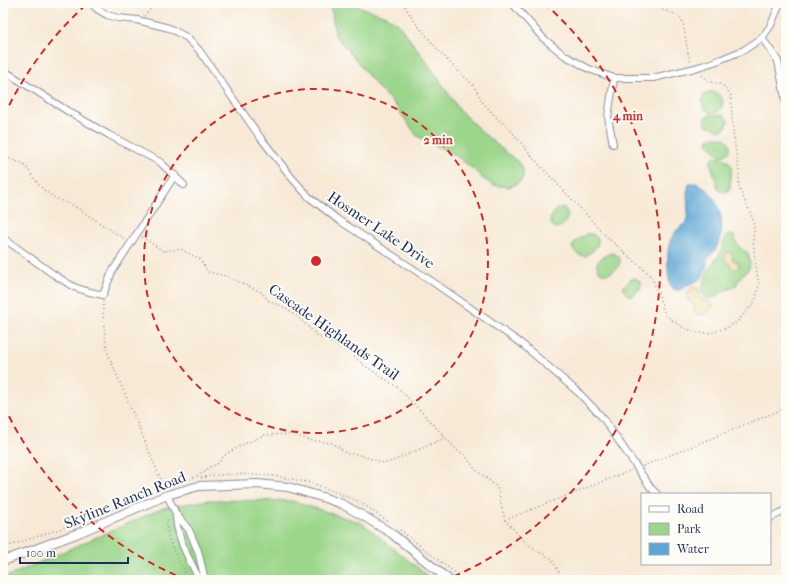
<svg xmlns="http://www.w3.org/2000/svg" width="789" height="583" viewBox="0 0 789 583" font-family="'IM FELL French Canon',serif">
  <rect width="100%" height="100%" fill="#fdfcf7"/>
  <filter id="ink" filterUnits="userSpaceOnUse"><feTurbulence type="fractalNoise" baseFrequency=".025" numOctaves="2"/><feDisplacementMap in="SourceGraphic" scale="8" xChannelSelector="R" yChannelSelector="G"/><feConvolveMatrix kernelMatrix="1 2 1 2 8 2 1 2 1" color-interpolation-filters="sRGB"/></filter>
  <filter id="wash" filterUnits="userSpaceOnUse"><feTurbulence type="fractalNoise" baseFrequency=".012" numOctaves="4" result="noise"/><feDisplacementMap in="SourceGraphic" scale="16" xChannelSelector="R" yChannelSelector="G"/><feGaussianBlur stdDeviation="0.9" result="paint"/><feColorMatrix in="noise" values="0 0 0 0 0 0 0 0 0 0 0 0 0 0 0 0 0 1.4 0 .05"/><feComposite in="paint" operator="in"/></filter>
  <g filter="url(#wash)">
    <rect width="100%" height="100%" fill="#f7e9d5"/>
    <g fill="#9bd68a" stroke="#5b8274">
      <path d="M320 3H349L386 16 397 23 402 29 436 75 460 111 484 134 519 163 523 169V176L521 181 510 187 493 185 482 178 472 168 455 155 417 136 395 105 379 89 356 60 335 35 332 12 328 7 324 4Z"/>
      <path d="M708 92C720 91 728 101 719 111L712 113 704 109 702 103 703 96Z"/>
      <path d="M710 115H724L728 121 727 126C720 133 720 129 712 127 706 126 704 124 705 118Z"/>
      <path d="M714 137C717 137 721 137 724 138 733 143 732 154 722 156 717 154 710 146 708 142L709 139Z"/>
      <path d="M713 157C721 157 729 159 732 167L730 179V188L728 191 724 192 720 191 718 188 711 164V159Z"/>
      <path d="M563 207C578 217 552 240 550 219L557 209Z"/>
      <path d="M586 234C592 233 595 235 598 239 599 248 592 251 586 256 579 256 574 253 572 247L575 242Z"/>
      <path d="M729 234C737 236 734 238 737 244 740 248 744 251 748 253L750 265 749 269 741 276 735 287C732 288 728 289 726 290 720 293 715 299 709 298 695 297 708 269 713 263 715 260 718 257 720 253 723 247 723 239 729 234Z"/>
      <path d="M612 253C636 261 598 289 597 263 600 258 607 254 612 253Z"/>
      <path d="M635 278 637 279 641 283 640 289 633 296C627 296 624 292 623 287L630 280Z"/>
      <path d="M208 500 292 501 362 523 433 580H5L4 578 163 508Z"/>
    </g>
    <g fill="#eeda9e" stroke="#84847e">
      <path d="M727 253H731L732 254 733 260 738 262 739 266 737 269H732L731 268 730 263H726L725 261V256Z"/>
      <path d="M694 287 698 288C702 292 699 296 701 300H706L712 302 713 306C710 312 698 319 694 310 694 309 694 305 693 303L689 302C686 296 687 290 694 287Z"/>
    </g>
    <path fill="#5ca6d4" stroke="#3c6a99" d="M697 183C715 190 725 217 721 235 720 240 717 247 714 252 712 254 710 256 708 259 707 261 707 265 706 268 703 281 698 280 688 285 684 287 681 291 677 290 675 290 673 289 672 288 667 281 667 253 669 245 671 236 677 228 685 224L688 214 687 192 689 184Z"/>
  </g>
  <g filter="url(#ink)">
    <g fill="none" stroke-linecap="round" stroke-linejoin="round">
      <g stroke="#898c9a" stroke-width="8">
        <g id="minor">
          <path d="M91 3 97 9 107 15 118 18 137 20 169 28 186 37 199 50 260 137 292 178 309 197 337 219 427 278 522 344 579 393 603 418 651 488 657 494"/>
          <path d="M512 3 543 38 564 55 589 69 614 78H653L695 68 714 62 744 50 762 38 771 25 780 3"/>
          <path d="M762 38 778 61 786 103"/>
          <path d="M3 70 66 110 109 135 160 162 184 185"/>
          <path d="M613 144 608 117 614 78"/>
          <path d="M3 238 53 274 74 287 86 291 103 295 112 272 175 175"/>
          <path d="M167 495 176 514 189 530 198 551 205 580"/>
          <path d="M176 514C176 532 183 548 191 563 194 569 197 575 200 580"/>
          <path d="M770 518 786 510"/>
        </g>
      </g>
      <g stroke="#898c9a" stroke-width="10">
        <path id="tertiary" d="M3 561 76 534 167 495 199 486 257 484 288 487 322 497 342 504 365 517 391 533 449 580"/>
      </g>
      <g stroke="#898c9a" stroke-width="1.5" stroke-dasharray="1 3" stroke-linecap="butt">
        <path d="M403 3 415 22 439 51 448 61 473 85 479 95 483 103 499 120 509 128 534 159 608 238 647 272 653 280 659 296 663 310 666 315 672 320 686 329 701 333H711L728 327 737 322 745 313 755 301 759 285 755 261 753 239 754 230 753 220 750 212 739 188V173L733 132 731 96 725 87 720 84 708 81 700 73"/>
        <path d="M652 3C655 5 657 8 661 9 671 14 676 11 683 22L688 53 691 64"/>
        <path d="M144 16 154 6 162 3"/>
        <path d="M3 154 10 159 21 163 26 167 40 186 46 192 55 198 74 206 126 240"/>
        <path d="M142 237 163 251 180 249 200 259 208 272 226 276 261 292 269 301 286 308 298 317 319 337 345 349 365 366 397 387 419 409 457 450 465 455 476 470 497 487 505 520 525 542 539 552 552 559 561 576 565 580"/>
        <path d="M103 301C102 319 105 336 108 354L164 487"/>
        <path d="M643 466 786 408"/>
        <path d="M201 478 215 475 240 474 275 476 312 483 358 501 389 522"/>
        <path d="M186 481 205 472 208 468 217 464 226 454 244 444 265 435 293 434 309 440 332 443 337 446 347 454H356L384 463H388L445 438"/>
        <path d="M169 516C168 520 166 525 167 529 169 548 181 564 190 580"/>
        <path d="M505 520 632 470"/>
        <path d="M400 530 464 580"/>
        <path d="M3 548 65 527 121 506"/>
      </g>
      <use href="#minor" stroke="#fff" stroke-width="6"/>
      <use href="#tertiary" stroke="#fff" stroke-width="8"/>
    </g>
  </g>
  <g fill="none" stroke="#d62828" stroke-width="2" stroke-dasharray="7 5">
    <circle cx="316" cy="261" r="172"/>
    <path d="M187 580A344 344 0 0 1 4 406M4 116A344 344 0 0 1 88 3M544 3A344 344 0 0 1 445 580"/>
  </g>
  <g text-anchor="middle" stroke-width="4" stroke-linejoin="round" paint-order="stroke">
    <g font-size="15" fill="#1b2f5e" stroke="#fdfcf7">
      <text transform="translate(381 230) rotate(34)" y="5">Hosmer Lake Drive</text>
      <text transform="translate(334 332) rotate(35)" y="5">Cascade Highlands Trail</text>
      <text transform="translate(125 500) rotate(-22)" y="5">Skyline Ranch Road</text>
    </g>
  </g>
  <circle cx="316" cy="261" r="6" fill="#d62828" stroke="#fdfcf7" stroke-width="2"/>
  <g font-size="12" text-anchor="middle" font-weight="bold" fill="#d62828" stroke="#fdfcf7" stroke-width="4" stroke-linejoin="round" paint-order="stroke">
    <text x="628" y="120">4 min</text>
    <text x="438" y="144">2 min</text>
  </g>
  <rect width="789" height="583" fill="none" stroke="#fdfcf7" stroke-width="16"/>
  <rect x="641" y="493" width="130" height="72" fill="#fdfcf7" stroke="#a3aaba"/>
  <rect x="649" y="506" width="20" height="6" fill="#ffffff" stroke="#a3aaba"/>
  <text x="677" y="513" font-size="12" fill="#1b2f5e">Road</text>
  <rect x="649" y="523" width="20" height="12" fill="#9bd68a" stroke="#a3aaba"/>
  <text x="677" y="533" font-size="12" fill="#1b2f5e">Park</text>
  <rect x="649" y="543" width="20" height="12" fill="#5ca6d4" stroke="#a3aaba"/>
  <text x="677" y="553" font-size="12" fill="#1b2f5e">Water</text>
  <path d="M20 557v6h108v-6" fill="none" stroke="#1b2f5e" stroke-width="2"/>
  <text x="26" y="557" font-size="12" fill="#1b2f5e" stroke="#fdfcf7" stroke-width="3" paint-order="stroke">100 m</text>
</svg>
